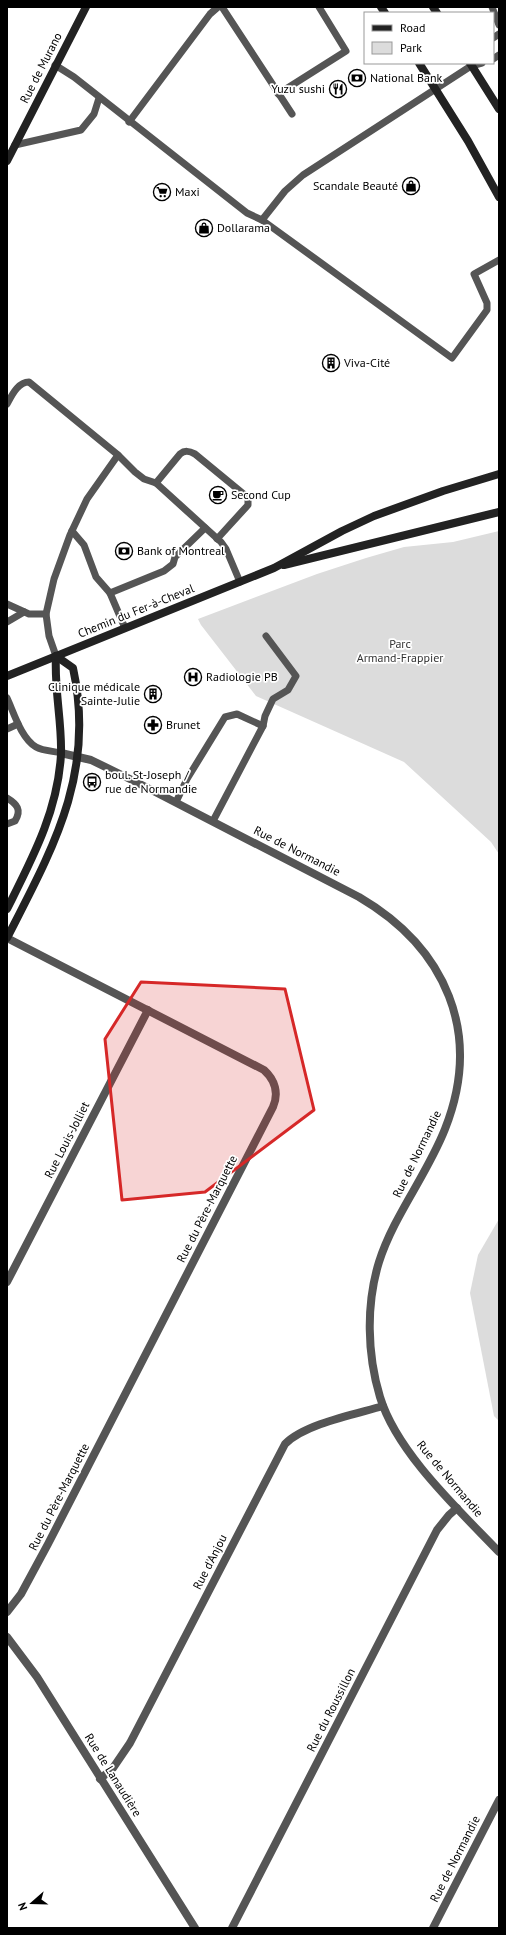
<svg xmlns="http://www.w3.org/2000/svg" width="506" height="1935" viewBox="0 0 506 1935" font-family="'PT Sans',sans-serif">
  <rect width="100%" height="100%" fill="#fff"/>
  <g fill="#dcdcdc">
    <path d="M499 531V854L491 842 404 762 256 696 201 625 198 619 317 574 366 558 404 547 453 542Z"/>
    <path d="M499 1219V1421L494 1416 470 1293 478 1255Z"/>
  </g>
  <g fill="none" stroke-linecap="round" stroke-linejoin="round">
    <g stroke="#555" stroke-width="7">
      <path d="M222 7 292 114"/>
      <path d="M492 7 499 25"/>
      <path d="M493 38 499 34"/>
      <path d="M493 59 499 55"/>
      <path d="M55 65 74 77 247 213 262 220 452 358 487 310V303L474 274 499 260"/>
      <path d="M278 94 346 51 319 7"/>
      <path d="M129 122 210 14 218 7"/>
      <path d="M15 145 81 130 94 114 99 98"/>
      <path d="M262 220 285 191 303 175 471 66 482 63"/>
      <path d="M7 404C12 395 18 382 29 382L118 455 135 472 144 479 156 483 221 542 226 549 240 582"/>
      <path d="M156 483 180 454C185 450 189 451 195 454L246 496 248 500V505L217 539"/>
      <path d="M72 531 84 545 96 577 110 593"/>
      <path d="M7 604 29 614H46"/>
      <path d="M7 622 24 612"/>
      <path d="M125 628 110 593 164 571 173 564 175 557 205 528"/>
      <path d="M56 656 49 636 46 614 54 579 70 535 87 499 118 455"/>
      <path d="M7 698C14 713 21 738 36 747 43 751 53 751 61 753"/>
      <path d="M7 729 18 724"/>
      <path d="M7 798C17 804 22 810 15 821L7 824"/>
      <path d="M176 802 187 779 225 717 237 714 263 726"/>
      <path d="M213 821 263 726 265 716 273 699 288 690 296 676 266 636"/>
    </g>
    <g stroke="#555" stroke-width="8">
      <path d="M61 753 91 760 136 782 359 897C446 948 483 1033 445 1129 427 1175 394 1215 379 1262 366 1304 367 1354 380 1397 397 1453 459 1510 499 1552"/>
      <path d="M7 938 264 1070C275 1080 279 1093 273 1107L48 1544 21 1594 7 1612"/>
      <path d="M7 1282 148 1010"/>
      <path d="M7 1637 37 1677 195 1928"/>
      <path d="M100 1779 113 1768 130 1743 285 1444C304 1424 356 1414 383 1406"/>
      <path d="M232 1928 437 1530 449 1515 457 1508"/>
      <path d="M433 1928 499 1800"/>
    </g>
    <g stroke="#222" stroke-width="8">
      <path d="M381 7 385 13"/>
      <path d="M433 7 437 13"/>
      <path d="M419 63 468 141 499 197"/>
      <path d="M470 63 499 109"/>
      <path d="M7 161 86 7"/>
      <path d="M284 565 499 512"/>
      <path d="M7 676 274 568 342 531 374 516 443 491 499 474"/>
      <path d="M7 909C32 859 58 811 61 754 62 721 54 689 56 656"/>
      <path d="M7 938C53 848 96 773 73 668L56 656"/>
    </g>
  </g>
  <path fill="#d62828" fill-opacity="0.2" stroke="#d62828" stroke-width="3" stroke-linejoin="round" d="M141 982 285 989 314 1110 205 1192 122 1200 105 1039Z"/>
  <defs>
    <g id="bank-ring" transform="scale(0.9)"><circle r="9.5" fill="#fff" stroke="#000" stroke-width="1.5"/><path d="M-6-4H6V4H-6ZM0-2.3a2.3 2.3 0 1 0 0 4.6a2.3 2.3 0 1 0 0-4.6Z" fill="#000"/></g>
    <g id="restaurant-ring" transform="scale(0.9)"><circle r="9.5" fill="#fff" stroke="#000" stroke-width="1.5"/><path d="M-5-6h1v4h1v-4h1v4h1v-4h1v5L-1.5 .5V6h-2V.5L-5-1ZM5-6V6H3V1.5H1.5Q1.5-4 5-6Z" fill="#000"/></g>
    <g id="shop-ring" transform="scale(0.9)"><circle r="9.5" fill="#fff" stroke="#000" stroke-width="1.5"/><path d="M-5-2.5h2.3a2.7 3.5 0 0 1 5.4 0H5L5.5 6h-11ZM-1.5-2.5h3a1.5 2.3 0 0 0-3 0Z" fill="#000"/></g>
    <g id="supermarket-ring" transform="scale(0.9)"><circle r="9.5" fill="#fff" stroke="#000" stroke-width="1.5"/><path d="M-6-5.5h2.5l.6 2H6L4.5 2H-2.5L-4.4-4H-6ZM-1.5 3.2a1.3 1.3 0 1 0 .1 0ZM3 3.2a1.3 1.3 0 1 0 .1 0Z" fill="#000"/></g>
    <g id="building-ring" transform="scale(0.9)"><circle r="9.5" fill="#fff" stroke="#000" stroke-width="1.5"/><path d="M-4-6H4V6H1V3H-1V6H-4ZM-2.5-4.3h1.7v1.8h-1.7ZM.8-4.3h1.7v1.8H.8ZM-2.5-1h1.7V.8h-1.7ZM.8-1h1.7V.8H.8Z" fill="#000"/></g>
    <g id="cafe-ring" transform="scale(0.9)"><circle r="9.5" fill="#fff" stroke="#000" stroke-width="1.5"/><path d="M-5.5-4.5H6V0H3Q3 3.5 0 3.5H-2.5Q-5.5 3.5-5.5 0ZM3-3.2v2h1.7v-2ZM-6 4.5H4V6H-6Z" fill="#000"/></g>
    <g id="hospital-ring" transform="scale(0.9)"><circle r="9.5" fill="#fff" stroke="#000" stroke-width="1.5"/><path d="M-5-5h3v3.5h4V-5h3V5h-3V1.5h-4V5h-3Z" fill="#000"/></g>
    <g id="pharmacy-ring" transform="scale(0.9)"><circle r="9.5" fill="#fff" stroke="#000" stroke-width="1.5"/><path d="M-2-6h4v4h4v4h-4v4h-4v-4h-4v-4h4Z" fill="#000"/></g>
    <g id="bus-ring" transform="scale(0.9)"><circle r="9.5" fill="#fff" stroke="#000" stroke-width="1.5"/><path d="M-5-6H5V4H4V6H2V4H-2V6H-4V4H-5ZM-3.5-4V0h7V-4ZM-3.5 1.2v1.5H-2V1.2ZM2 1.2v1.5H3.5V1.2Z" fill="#000"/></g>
  </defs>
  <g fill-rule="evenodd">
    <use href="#bank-ring" x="357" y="78"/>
    <use href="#restaurant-ring" x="338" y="89"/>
    <use href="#shop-ring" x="411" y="186"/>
    <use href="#supermarket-ring" x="162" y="192"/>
    <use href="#shop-ring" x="204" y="228"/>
    <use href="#building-ring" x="331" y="363"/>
    <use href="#cafe-ring" x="218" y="495"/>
    <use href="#bank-ring" x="124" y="551"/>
    <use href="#hospital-ring" x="193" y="677"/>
    <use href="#building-ring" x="153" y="694"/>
    <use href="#pharmacy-ring" x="153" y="725"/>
    <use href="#bus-ring" x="92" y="782"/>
  </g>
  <g text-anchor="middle" stroke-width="3.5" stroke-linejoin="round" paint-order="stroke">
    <g font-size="12" fill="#000" stroke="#fff">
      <text transform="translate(41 68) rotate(-63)" y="4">Rue de Murano</text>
      <text transform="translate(136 611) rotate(-22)" y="4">Chemin du Fer-à-Cheval</text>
      <text transform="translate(297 851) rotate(27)" y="4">Rue de Normandie</text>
      <text transform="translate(67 1140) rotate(-63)" y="4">Rue Louis-Jolliet</text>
      <text transform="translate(417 1154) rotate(-64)" y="4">Rue de Normandie</text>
      <text transform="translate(207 1209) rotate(-63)" y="4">Rue du Père-Marquette</text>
      <text transform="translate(450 1479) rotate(50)" y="4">Rue de Normandie</text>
      <text transform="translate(59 1497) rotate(-63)" y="4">Rue du Père-Marquette</text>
      <text transform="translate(210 1562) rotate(-63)" y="4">Rue d'Anjou</text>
      <text transform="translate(331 1710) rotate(-63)" y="4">Rue du Roussillon</text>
      <text transform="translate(113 1775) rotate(58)" y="4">Rue de Lanaudière</text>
      <text transform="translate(455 1859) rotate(-63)" y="4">Rue de Normandie</text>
    </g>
    <g font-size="12" fill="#000" stroke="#fff" text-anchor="start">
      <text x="370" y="82">National Bank</text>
      <text x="325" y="93" text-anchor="end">Yuzu sushi</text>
      <text x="398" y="190" text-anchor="end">Scandale Beauté</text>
      <text x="175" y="196">Maxi</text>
      <text x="217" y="232">Dollarama</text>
      <text x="344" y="367">Viva-Cité</text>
      <text x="231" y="499">Second Cup</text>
      <text x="137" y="555">Bank of Montreal</text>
      <text x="206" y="681">Radiologie PB</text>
      <text x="140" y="691" text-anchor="end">Clinique médicale<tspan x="140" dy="14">Sainte-Julie</tspan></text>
      <text x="166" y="729">Brunet</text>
      <text x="105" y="779">boul. St-Joseph /<tspan x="105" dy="14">rue de Normandie</tspan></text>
    </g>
    <g font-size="12" fill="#333" stroke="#fff">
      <text x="400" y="648">Parc<tspan x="400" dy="14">Armand-Frappier</tspan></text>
    </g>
  </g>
  <rect width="506" height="1935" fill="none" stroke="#000000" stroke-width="16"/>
  <rect x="364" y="12" width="130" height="52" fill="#ffffff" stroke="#999999"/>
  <rect x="372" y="25" width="20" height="6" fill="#222222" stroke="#999999"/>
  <text x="400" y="32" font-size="12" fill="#000000">Road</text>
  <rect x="372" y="42" width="20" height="12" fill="#dcdcdc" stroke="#999999"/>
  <text x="400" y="52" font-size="12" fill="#000000">Park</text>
  <g transform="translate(32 1903) rotate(250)" stroke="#ffffff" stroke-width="3" paint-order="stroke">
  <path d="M0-3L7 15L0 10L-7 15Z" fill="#000000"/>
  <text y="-6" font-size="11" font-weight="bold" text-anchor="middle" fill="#000000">N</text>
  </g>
</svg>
